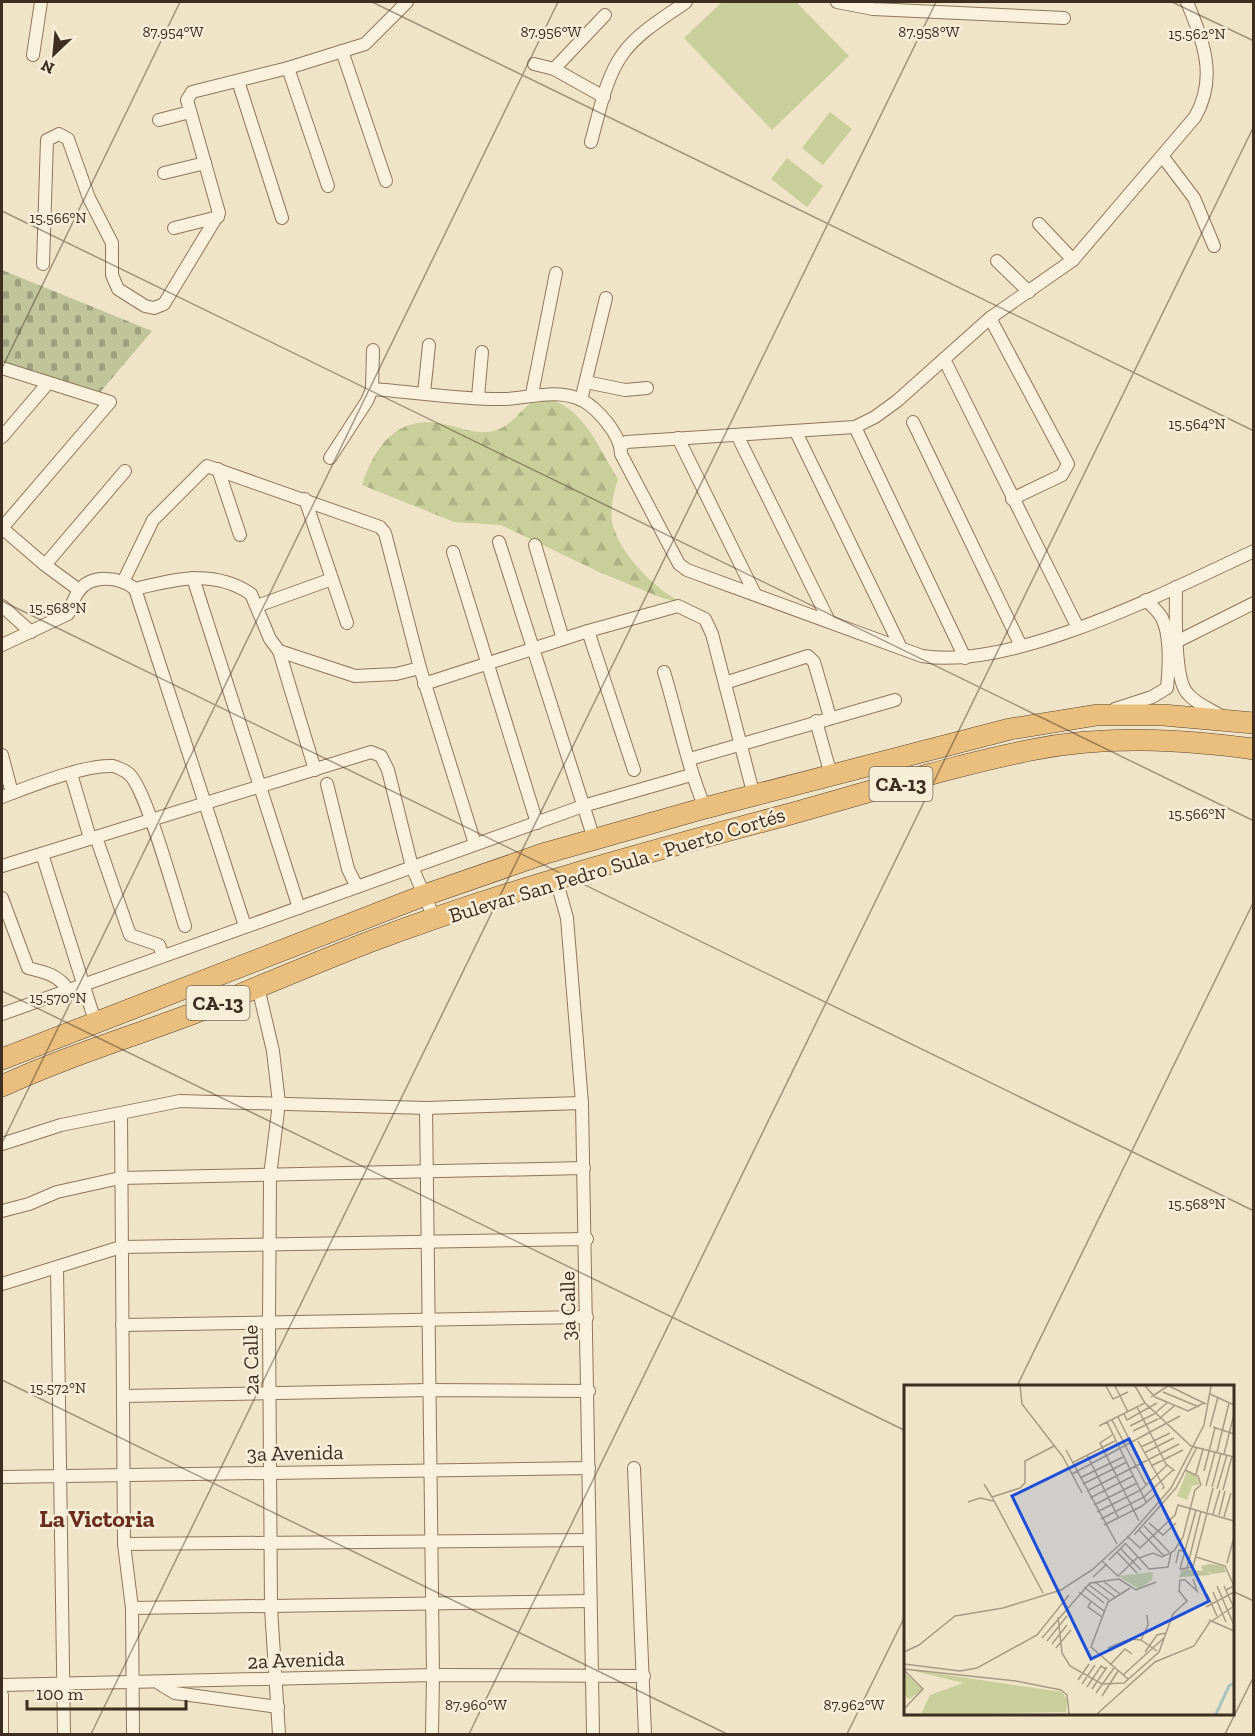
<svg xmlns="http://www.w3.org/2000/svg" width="1255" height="1736" viewBox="0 0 1255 1736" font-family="'Zilla Slab',serif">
  <defs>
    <pattern id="forest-firs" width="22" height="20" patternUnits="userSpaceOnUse" patternTransform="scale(1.5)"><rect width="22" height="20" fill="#c9cf9b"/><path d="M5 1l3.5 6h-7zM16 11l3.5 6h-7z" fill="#aeb285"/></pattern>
    <pattern id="cemetery-stones" width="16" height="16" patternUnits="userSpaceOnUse" patternTransform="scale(1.5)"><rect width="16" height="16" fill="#bfc49a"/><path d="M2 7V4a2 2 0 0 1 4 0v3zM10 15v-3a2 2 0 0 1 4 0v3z" fill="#9ca07d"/></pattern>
  </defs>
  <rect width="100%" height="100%" fill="#f0e4c8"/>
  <g fill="#c9cf9b">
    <path d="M722 2H796L849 56 772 130 684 38Z"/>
    <path d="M830 112 852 129 823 165 802 148Z"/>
    <path d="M787 158 823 186 807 207 771 179Z"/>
  </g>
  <path fill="url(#forest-firs)" d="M537 398C580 398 598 447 618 479 614 493 610 506 612 521 618 553 654 588 681 602L662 598 599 572 501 525 454 522 362 485C376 443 399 413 448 425 462 428 478 435 493 431 511 427 522 408 537 398Z"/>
  <path fill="url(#cemetery-stones)" d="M2 270 152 331 97 396 2 364Z"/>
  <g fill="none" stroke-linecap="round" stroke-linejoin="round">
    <g stroke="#8d765c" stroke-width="14">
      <g id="minor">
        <path d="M837 2 873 9 1064 18"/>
        <path d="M342 51 386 181"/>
        <path d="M33 55 41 2"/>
        <path d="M534 64 554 69 604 97"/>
        <path d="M288 68 328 186"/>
        <path d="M554 69 605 15"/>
        <path d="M238 81 282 218"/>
        <path d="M159 120 190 112"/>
        <path d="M591 142C599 114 605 79 622 55 637 33 665 17 686 2"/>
        <path d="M1163 157 1194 198 1214 246"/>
        <path d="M164 173 205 163"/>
        <path d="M1039 224 1073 260"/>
        <path d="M174 228 218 217"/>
        <path d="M997 261 1029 292"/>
        <path d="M43 264 47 140 59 134 68 139 89 198 112 243V275L118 289 145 306 154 308 164 304 219 213 187 100 192 92 288 68 365 44 407 2"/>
        <path d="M990 318 1068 464 1062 475 1012 499"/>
        <path d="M944 359 1078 628"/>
        <path d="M2 368 110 402 2 528 45 565 125 471"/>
        <path d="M586 382 625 390 647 388"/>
        <path d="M372 389C415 392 461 400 505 399 530 398 557 388 582 400 598 409 621 435 621 454L679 564 687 570 922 656C1013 671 1170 590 1254 551"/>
        <path d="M424 393 429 345"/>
        <path d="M532 394 556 273"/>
        <path d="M478 397 482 352"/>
        <path d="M581 400 606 298"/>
        <path d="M913 422 1021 646"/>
        <path d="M855 427 965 658"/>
        <path d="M796 432 901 648"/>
        <path d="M2 437 48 383"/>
        <path d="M738 437 829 621"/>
        <path d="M678 438 755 594"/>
        <path d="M621 446 626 442 855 427 875 417 897 401 990 318 1073 260 1195 117C1218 77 1203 41 1187 2"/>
        <path d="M330 458 367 401 372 389 373 350"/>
        <path d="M218 469 240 535"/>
        <path d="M305 499 347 623"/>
        <path d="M499 542 594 839"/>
        <path d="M535 545 563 639"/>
        <path d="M453 552 537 823"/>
        <path d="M45 565 79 590"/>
        <path d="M193 578 299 908"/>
        <path d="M124 580 153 520 207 466 380 527 385 533 420 668 475 844"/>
        <path d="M1176 587C1176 610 1173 679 1188 694 1196 704 1212 710 1223 717"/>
        <path d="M135 589 245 926"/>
        <path d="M2 606 31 632"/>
        <path d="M257 606 332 579"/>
        <path d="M588 631 634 770"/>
        <path d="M1176 642 1254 603"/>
        <path d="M2 645 68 614C71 607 74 598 78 592 91 573 120 577 135 589 176 579 214 569 251 594L270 639 279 651 355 676 396 674 420 668"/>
        <path d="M279 651 315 770"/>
        <path d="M664 672C678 718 687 765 705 808"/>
        <path d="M725 683 808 656 814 662 830 717"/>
        <path d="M424 684 588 631 678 606 705 619 712 634 754 796"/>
        <path d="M1115 709 1152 697 1167 688C1169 668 1171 636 1162 618 1158 611 1151 605 1146 600"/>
        <path d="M816 721 831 775"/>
        <path d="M2 755 12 793"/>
        <path d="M690 759 895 700"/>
        <path d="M71 774 90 838"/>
        <path d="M327 784 348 869 357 887"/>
        <path d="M2 797C29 787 85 764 113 766 117 767 126 771 129 774 146 788 176 899 185 926"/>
        <path d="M96 837 130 935 159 945 163 956"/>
        <path d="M42 854 95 1021"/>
        <path d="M2 866 371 752 381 756 388 770 412 867 435 920"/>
        <path d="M556 879 567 918 582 1103 593 1734"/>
        <path d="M2 898 28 968C45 972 59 975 69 991"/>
        <path d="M258 987 273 1051 279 1103 270 1176 269 1323 271 1608 279 1734"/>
        <path d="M2 1014 583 806 691 775"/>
        <path d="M426 1108 433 1675 432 1734"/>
        <path d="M121 1115 124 1544 132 1608 133 1734"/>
        <path d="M2 1144 61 1125 180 1101 426 1108 582 1103"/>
        <path d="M2 1211 29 1204 57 1192 120 1178 584 1168"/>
        <path d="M57 1268 64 1734"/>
        <path d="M2 1284 121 1247 587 1239"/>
        <path d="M122 1325 587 1317"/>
        <path d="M124 1396 429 1390 589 1391"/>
        <path d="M634 1468 645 1734"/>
        <path d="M2 1477 589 1468"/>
        <path d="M124 1544 589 1540"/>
        <path d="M132 1608 590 1601"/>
        <path d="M160 1684 175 1693 278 1707"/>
        <path d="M2 1685 433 1675 644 1676"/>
        <path d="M2 1695V1734"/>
      </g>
    </g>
    <g stroke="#5b4430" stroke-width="22">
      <g id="trunk">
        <path d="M2 1059 425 895 546 853 705 808 1010 729 1097 715H1163L1254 723"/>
        <path d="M2 1086C69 1055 141 1034 210 1007 263 985 315 963 369 942 506 890 648 852 790 814 870 792 950 766 1031 750 1105 735 1180 739 1254 749"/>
      </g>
    </g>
    <use href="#minor" stroke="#faf1dc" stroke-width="12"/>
    <use href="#trunk" stroke="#eabe7c" stroke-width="21"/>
  </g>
  <path fill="none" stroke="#3d2e20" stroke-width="1.5" stroke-opacity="0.45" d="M372 2 1254 431M1172 2 1254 41M2 211 1254 821M2 368 180 2M2 601 1254 1211M2 991 906 1431M2 1143 558 2M2 1380 727 1734M1017 1386 1254 901M1232 1591 1254 1601M91 1734 936 2M469 1734 1254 126M847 1734 906 1614M1225 1734 1254 1676"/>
  <g text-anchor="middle" stroke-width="5" stroke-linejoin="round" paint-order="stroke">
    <g fill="#f7eed8" stroke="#756857" stroke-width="1.5">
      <rect x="869.5" y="767" width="63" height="34" rx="4.5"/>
      <rect x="186.5" y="986" width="63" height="34" rx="4.5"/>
    </g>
    <g font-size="20" font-weight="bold" fill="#3d2e20">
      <text x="901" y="791">CA-13</text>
      <text x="218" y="1010">CA-13</text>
    </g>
    <g font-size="21" fill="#3d2e20" stroke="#f7eed8">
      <text transform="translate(617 865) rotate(-17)" y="7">Bulevar San Pedro Sula - Puerto Cortés</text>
      <text transform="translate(568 1306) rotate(-91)" y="7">3a Calle</text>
      <text transform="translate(251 1360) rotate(-91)" y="7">2a Calle</text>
      <text transform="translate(295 1453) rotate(-1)" y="7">3a Avenida</text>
      <text transform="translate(296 1660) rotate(-2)" y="7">2a Avenida</text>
    </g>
    <g font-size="24" font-weight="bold" fill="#6b2e1e" stroke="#f7eed8">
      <text x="97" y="1527">La Victoria</text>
    </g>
  </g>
  <g transform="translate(904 1385)">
    <rect width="330" height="330" fill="#f0e4c8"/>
    <path d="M249 187 248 195 235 204 214 191ZM2 284 158 307 163 315 162 327 17 329 26 310 59 298ZM0 287 19 305 5 314 0 310Z" fill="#c9cf9b"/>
    <path d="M306 179 319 181 322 187 308 189 302 185 307 190 275 192 278 184 299 186 297 181Z" fill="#bfc49a"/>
    <path d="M283 86 291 89 296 99 288 101 283 115 273 111Z" fill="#c9cf9b"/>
    <path fill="none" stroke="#a9c4bc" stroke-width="3" d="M312 329 325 301 330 298"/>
    <path fill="none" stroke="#a89b85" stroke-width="1.5" d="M116 1 118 19 159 72 178 108M202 1 209 14 224 7M211 1 224 27M241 1 251 12 284 26 300 18M265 1 302 19M259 7 295 22M306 9 330 20M247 12 264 1M241 18 287 61 330 72M233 22 262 79 271 86M220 29 223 35 253 18M250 29 264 17M214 32 246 96M255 34 271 20M208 35 242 100M203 37 242 117M195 41 241 18 231 1M226 41 250 29M306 42 314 12M309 42 330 49M229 46 254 34M208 50 196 58 235 136M234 56 260 102 258 104M237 62 266 48M162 65 213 159M313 67 325 18M240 68 270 53M320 69 330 29M183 70 214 132M168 78 211 56M247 81 279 65M281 85 294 91 297 100M300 86 311 43M168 89 276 31M292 89 299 64M176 93 219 72M80 99 88 112 116 103 121 98V76L150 61M179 99 223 77M302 101 311 67M308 102 317 68M313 104 323 70M319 105 328 71M183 106 275 59M88 112 139 208M186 113 229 91M64 117 76 113 89 116M190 120 233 98M292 125 276 184 289 182 303 128M193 127 237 105 263 80M303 127 309 103M309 129 316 105M315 130 321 106M320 132 327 108M197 134 240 112 269 85M245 138 259 150 272 138M200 140 238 121 252 109M240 141 265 167M235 145 260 171M230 150 272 103 293 62M223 151 236 163 271 130 274 120 330 136M222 159 245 184 264 182 267 168M217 164 237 185M213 167 233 188M292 172 321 181 330 201 322 205M235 173 249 168 258 172 270 166 279 152 291 105 297 100M205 175 222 158M198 176 214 191 234 172M272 178 275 165 281 167M323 178 330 152M283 183 297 126M189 192 203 179M199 196 216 209M191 197 211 212M184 199 205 215M313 201 330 240M320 201 330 223M180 202 200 218M175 207 200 226M309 207 322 237M303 209 313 231M187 216 184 222 198 232M302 222 330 207M154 232 158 268 166 281 198 299 220 298 255 267 269 229 283 216 275 206 276 195H281L293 206 289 194M305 235 330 246M308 236 330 221M138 253 186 198 215 194 232 205 252 197M237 255 244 240 243 230M143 256 163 231M148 259 163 240M152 263 167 245M204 263 226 254 237 255 253 266M0 267 15 260 51 231 99 223 157 205 188 185 224 152 267 103 300 40 307 1M241 267 253 250 262 248M0 279 56 286 73 283 133 250 165 210M206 280 221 264 228 269M0 284 112 296 157 305 163 310 165 329M0 285 19 304 0 324M219 290 261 252M224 294 187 262 204 217 226 203M174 295 185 279M178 299 191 280M183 302 197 281 202 284M188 304 203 282M192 308 210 283M198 311 214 286M193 329 251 277 290 261 307 235"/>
    <path fill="#1d4ed8" fill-opacity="0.15" stroke="#1d4ed8" stroke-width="3" d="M225 54 305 216 187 274 108 111Z"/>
    <rect width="330" height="330" fill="none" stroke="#3d2e20" stroke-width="3"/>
  </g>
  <g font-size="15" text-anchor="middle" fill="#3d2e20" stroke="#f7eed8" stroke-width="5" stroke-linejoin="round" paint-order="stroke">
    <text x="173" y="37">87.954°W</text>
    <text x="551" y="37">87.956°W</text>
    <text x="929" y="37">87.958°W</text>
    <text x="1197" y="39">15.562°N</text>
    <text x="58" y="223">15.566°N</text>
    <text x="1197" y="429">15.564°N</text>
    <text x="58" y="613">15.568°N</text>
    <text x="1197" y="819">15.566°N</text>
    <text x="58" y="1003">15.570°N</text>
    <text x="1197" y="1209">15.568°N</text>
    <text x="58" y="1393">15.572°N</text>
    <text x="476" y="1710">87.960°W</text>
    <text x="854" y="1710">87.962°W</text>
  </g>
  <rect width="1255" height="1736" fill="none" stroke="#3d2e20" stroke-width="6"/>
  <g transform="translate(54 54) rotate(206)" stroke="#f7eed8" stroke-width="4.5" paint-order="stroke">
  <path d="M0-4.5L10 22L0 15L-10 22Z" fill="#3d2e20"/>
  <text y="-9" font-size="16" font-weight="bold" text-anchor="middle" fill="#3d2e20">N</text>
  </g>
  <path d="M27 1700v9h159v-9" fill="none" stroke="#3d2e20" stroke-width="3"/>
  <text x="36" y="1700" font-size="18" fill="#3d2e20" stroke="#f7eed8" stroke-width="4.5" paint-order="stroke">100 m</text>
</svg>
